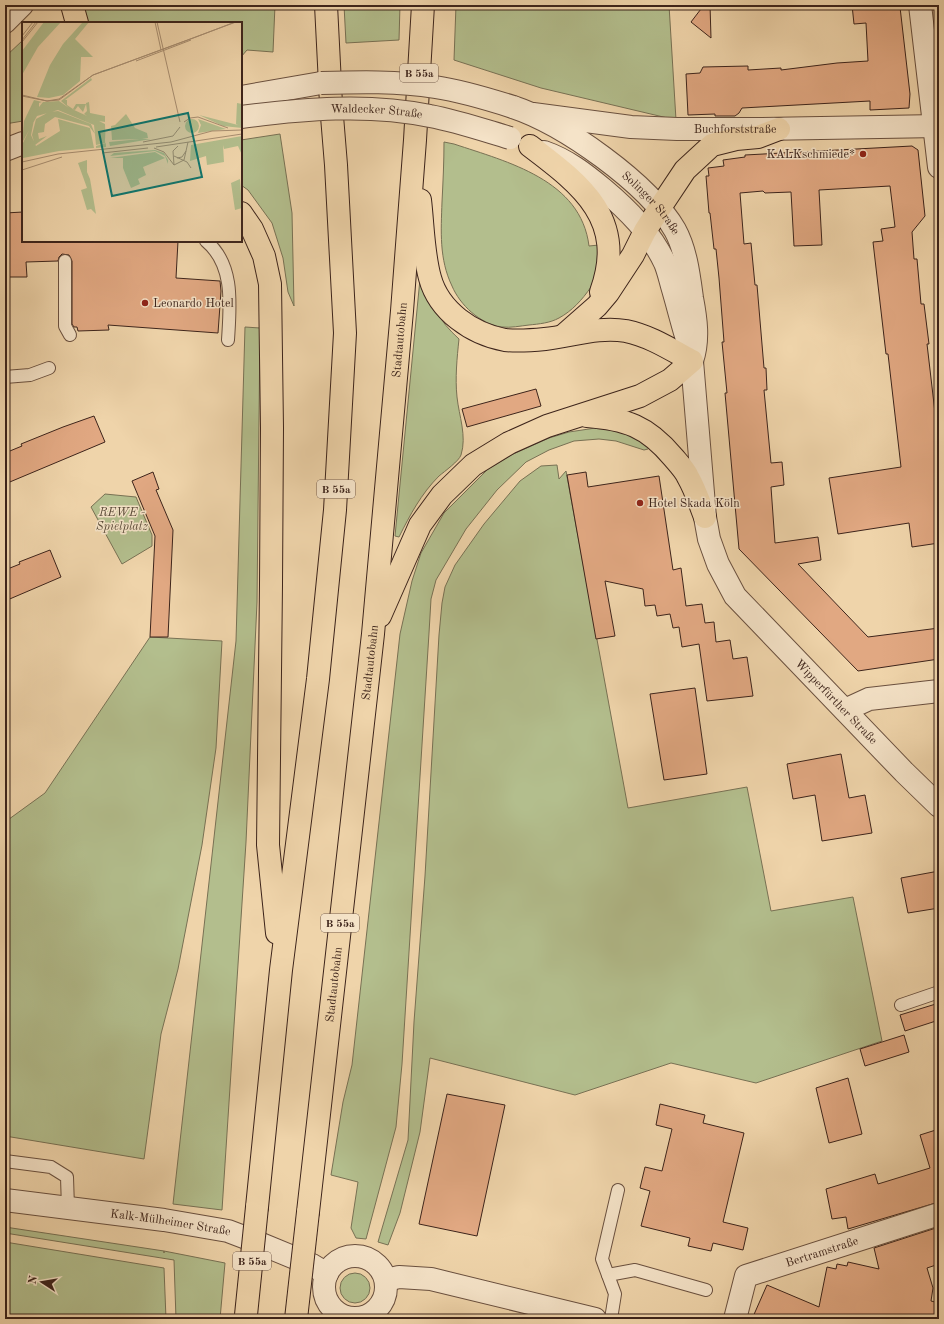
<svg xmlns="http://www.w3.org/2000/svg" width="944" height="1324" viewBox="0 0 944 1324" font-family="'Old Standard TT',serif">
  <rect width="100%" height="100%" fill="#efd4aa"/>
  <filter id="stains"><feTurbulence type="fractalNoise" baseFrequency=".005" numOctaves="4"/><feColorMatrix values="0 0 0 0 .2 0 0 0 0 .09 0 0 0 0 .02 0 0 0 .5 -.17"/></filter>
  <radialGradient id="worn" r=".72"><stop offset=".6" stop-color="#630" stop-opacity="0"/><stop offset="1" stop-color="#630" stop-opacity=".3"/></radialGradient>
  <g fill="#b3be8d" stroke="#787154">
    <path d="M81 5H275L273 52 247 50 241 57V23H88Z"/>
    <path d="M344 5H400L399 40 346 43Z"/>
    <path d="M456 5H669L676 120 541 88 454 60Z"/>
    <path d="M23 40V121L5 124V57Z"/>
    <path d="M280 134 292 213 294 306 288 292 283 258 272 223 248 190 241 185V140Z"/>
    <path d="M444 142 454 144C508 162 581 180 589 246L599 245C598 257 597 277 591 287 582 300 572 311 559 318 550 323 539 324 529 325 520 326 511 328 502 327 480 324 460 305 452 286 439 259 441 231 442 202 443 182 444 162 444 142Z"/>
    <path d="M420 279C431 304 439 321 459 339 457 358 455 378 457 397 459 416 467 436 461 455 459 461 445 471 439 476 421 494 410 515 399 537L395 536Z"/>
    <path d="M245 327 260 328 257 602 246 842 222 1210 173 1204 236 641Z"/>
    <path d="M602 427 622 430 651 446 648 449 644 450 616 441 599 439 574 441 549 450 526 462 497 490 466 529 436 580 431 599 429 633 402 1064 396 1127 366 1239 356 1238 351 1228 358 1182 331 1175 343 1102 352 1065 400 634 412 581 421 553 444 513 488 469 511 455 549 438 569 432Z"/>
    <path d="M557 465 559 479 566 471 628 808 747 787 771 911 853 897 882 1041 756 1083 671 1063 575 1095 430 1058 420 1132 400 1213 388 1245 378 1242 408 1140 414 1022 425 876 439 635 442 603 445 587 455 565 484 524 520 481 541 466Z"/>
    <path d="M105 494 136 497 152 535V546L122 564 91 507Z"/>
    <path d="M150 637 222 641 216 748 202 845 178 969 161 1034 144 1159 5 1136V822L45 793Z"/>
    <path d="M5 1227 164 1251V1253V1251L225 1263 220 1319H176L174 1260 5 1233Z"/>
    <path d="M5 1242 164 1268 166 1319H5Z"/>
    <circle cx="355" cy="1288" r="15"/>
  </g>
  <g fill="#e1a882" stroke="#3d241b">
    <path d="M704 5H710L711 38 691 22Z"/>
    <path d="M852 5H888L889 8 900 7 910 94 909 108 870 110V101L742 108 739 113 735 116H715V114L688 115 686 74 700 73 703 67 748 66V70L781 68V70L837 63 868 61 866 23 854 24Z"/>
    <path d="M912 146 918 150 925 216 912 232 914 259H917L921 304H924L929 344H927L939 447V448H937L939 468V543L912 547 909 523 838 534 829 478 901 467 888 354H886L873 242 883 241 881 229 895 227 890 186 819 190 822 245 794 246 791 192 765 193 763 191 740 193 744 244 751 243 755 285H757L764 368H766L767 390H764L771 463 782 462 784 485 771 487 775 543 818 537 821 560 798 564 868 637 939 628V659L858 671 739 549 725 393H727L722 342H724L719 278 716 249H714L710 213H709L706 176H709L708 168 724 166 723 160 745 157V155Z"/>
    <path d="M23 212V241H178L176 278 220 281 221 291 218 333 108 325 109 330 78 331 77 327H74L72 324V261L69 255 62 254 59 257 58 261 26 262 27 277H5V213Z"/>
    <path d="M536 389 541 406 467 427 462 409Z"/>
    <path d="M94 416 105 442 5 484V453L22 446 21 444 63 427Z"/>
    <path d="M153 472 159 489 156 490 173 530 168 637H150L155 536 132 481Z"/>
    <path d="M586 472 588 487 659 476 673 570 681 568 686 606 702 604 705 623 714 622 716 642 730 640 733 659 747 657 753 696 707 701 699 644 682 647 679 627 673 628 670 614 657 616 655 605 645 606 643 589 605 581 615 636 596 639 567 475Z"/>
    <path d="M50 550 61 577 5 601V570L20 564 19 562Z"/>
    <path d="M695 688 707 774 664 780 650 694Z"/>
    <path d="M841 754 849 798 865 795 872 833 822 841 815 795 793 799 787 764Z"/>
    <path d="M939 871V908L908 913 901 878Z"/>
    <path d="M939 1003V1020L905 1031 900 1015Z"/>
    <path d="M904 1035 909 1052 865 1066 860 1049Z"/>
    <path d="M848 1078 862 1134 829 1143 816 1088Z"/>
    <path d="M447 1094 505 1105 477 1236 419 1224Z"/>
    <path d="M660 1104 705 1115 703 1123 744 1133 723 1222 748 1228 743 1250 713 1243 711 1251 688 1246 690 1238 641 1226 650 1191 640 1188 645 1167 662 1171 672 1129 656 1125Z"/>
    <path d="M939 1129V1202L848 1229 846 1217 832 1219 826 1189 875 1174 878 1184 930 1168 920 1135Z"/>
    <path d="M939 1227V1264L927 1268 933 1288 931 1301 939 1303V1319H752L767 1285 819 1307 827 1267 836 1269 837 1264 847 1266 848 1262 879 1269 874 1248Z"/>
  </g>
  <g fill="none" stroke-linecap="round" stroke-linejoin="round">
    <g stroke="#6a503f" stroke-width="14">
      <g id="service">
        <path d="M206 241C235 265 230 306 228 340"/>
        <path d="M65 261V326L70 335"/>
        <path d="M5 377 30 375 49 368"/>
        <path d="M901 1005 939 992"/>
        <path d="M5 1161 51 1167 67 1177 68 1208"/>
        <path d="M608 1275 635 1270 706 1290"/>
        <path d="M611 1319 615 1294 602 1259 618 1190"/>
      </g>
    </g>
    <g stroke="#6a503f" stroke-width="24">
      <g id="minor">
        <path d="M920 5 939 167"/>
        <path d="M5 22 22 5"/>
        <path id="s1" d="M533 114 631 127 677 129H759L939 126"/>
        <path id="s2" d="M692 361 705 517 709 539 718 564 735 596 904 772 939 806"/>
        <path d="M845 710 869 699 939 691"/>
        <path id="s3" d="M5 1200 164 1220 228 1231 249 1239 312 1265 327 1274"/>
        <circle cx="355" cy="1287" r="31"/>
        <path d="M386 1280 399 1277 431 1279 595 1319"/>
        <path id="s4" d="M735 1319 746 1276 939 1214"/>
      </g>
    </g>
    <g stroke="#6a503f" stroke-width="24">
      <g id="tertiary">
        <path d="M241 97 321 83"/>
        <path id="s5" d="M513 107C564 124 648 183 675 230 686 250 689 276 692 298 696 319 699 340 692 361"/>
        <path d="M5 150 23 143"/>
        <path d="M544 152C567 160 585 174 603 189 628 210 651 233 665 263 668 270 670 279 672 286 677 303 681 319 686 336"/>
      </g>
    </g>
    <g stroke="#3d241b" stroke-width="24">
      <g id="trunk">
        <path d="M72 5 77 23"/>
        <path d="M530 146C583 186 627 220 601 292"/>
        <path d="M241 213 252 229 264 256 270 284 272 428 271 585 268 845 277 933"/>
        <path d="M564 335 597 306 608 293 633 255 645 231 659 209 685 170 712 145 736 139 758 137 779 129"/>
        <path d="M587 416C626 419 647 426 673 457 678 463 685 470 688 477 695 489 700 504 705 517"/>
        <path d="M380 616 420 525 442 495 473 465 509 443 547 426 640 396 670 380 692 361C670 349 650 336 626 331 599 326 572 336 545 339 535 340 515 341 505 340 472 334 439 311 430 278 423 253 423 225 420 200"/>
        <path d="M257 1207 281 970 318 679 335 510 345 333 336 165 331 104 326 5"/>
        <path id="s6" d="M308 1212 373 634 402 311 415 140 423 5"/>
      </g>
    </g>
    <use href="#service" stroke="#f5e3c8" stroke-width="12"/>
    <use href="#minor" stroke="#f5e3c8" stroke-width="22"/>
    <use href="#tertiary" stroke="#f5e3c8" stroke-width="22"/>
    <use href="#trunk" stroke="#efd4aa" stroke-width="22"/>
    <g stroke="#6a503f" stroke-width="24" stroke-linecap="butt">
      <g id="tertiary-bridge">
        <path d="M321 83C359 82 398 81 435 87 462 91 488 99 513 107"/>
        <path id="s7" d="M241 117C303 109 368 103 430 116 457 121 483 130 510 138"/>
      </g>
    </g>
    <g stroke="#3d241b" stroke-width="24" stroke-linecap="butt">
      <g id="trunk-bridge">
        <path d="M246 1315 257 1207"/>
        <path d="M296 1319 308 1212"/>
      </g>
    </g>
    <use href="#tertiary-bridge" stroke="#f5e3c8" stroke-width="22"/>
    <use href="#trunk-bridge" stroke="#efd4aa" stroke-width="22"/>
  </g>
  <g fill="#8f2418" stroke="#f5e3c8" stroke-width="1.5">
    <circle cx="863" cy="154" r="4"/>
    <circle cx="145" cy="303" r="4"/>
    <circle cx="640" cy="503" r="4"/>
  </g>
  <g text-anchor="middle" stroke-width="3" stroke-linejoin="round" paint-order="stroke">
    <g fill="#f5e3c8" stroke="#745d4f" stroke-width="1">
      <rect x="400" y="64" width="38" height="18" rx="3"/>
      <rect x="317" y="480" width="38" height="18" rx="3"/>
      <rect x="321" y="914" width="38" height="18" rx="3"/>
      <rect x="233" y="1252" width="38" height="18" rx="3"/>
    </g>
    <g font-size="11" font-weight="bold" fill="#3d241b">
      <text x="419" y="77">B 55a</text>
      <text x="336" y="493">B 55a</text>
      <text x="340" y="927">B 55a</text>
      <text x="252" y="1265">B 55a</text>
    </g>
    <g font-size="12" fill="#3d241b" stroke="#f5e3c8">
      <text dy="4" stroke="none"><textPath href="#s7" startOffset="136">Waldecker Straße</textPath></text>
      <text dy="4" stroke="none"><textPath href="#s1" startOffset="203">Buchforststraße</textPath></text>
      <text dy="4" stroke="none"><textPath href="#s5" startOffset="170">Solinger Straße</textPath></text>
      <text dy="4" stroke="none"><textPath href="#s6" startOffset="877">Stadtautobahn</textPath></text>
      <text dy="4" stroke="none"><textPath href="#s6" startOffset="553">Stadtautobahn</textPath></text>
      <text dy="4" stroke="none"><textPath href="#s2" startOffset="388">Wipperfürther Straße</textPath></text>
      <text dy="4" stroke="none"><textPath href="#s6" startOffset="229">Stadtautobahn</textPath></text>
      <text dy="4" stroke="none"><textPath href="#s3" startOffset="167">Kalk-Mülheimer Straße</textPath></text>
      <text dy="4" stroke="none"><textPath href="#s4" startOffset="124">Bertramstraße</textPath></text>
    </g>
    <g font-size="12" fill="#3d241b" stroke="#f5e3c8" text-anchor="start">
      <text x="855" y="158" text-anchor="end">KALKschmiede*</text>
      <text x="153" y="307">Leonardo Hotel</text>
      <text x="648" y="507">Hotel Skada Köln</text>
    </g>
    <g font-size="12" font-style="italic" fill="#5a4a38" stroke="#f5e3c8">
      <text x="122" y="516">REWE -<tspan x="122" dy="14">Spielplatz</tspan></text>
    </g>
  </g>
  <g transform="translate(22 22)">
    <rect width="220" height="220" fill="#efd4aa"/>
    <path d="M22 0H39L16 25 0 53V29ZM67 0 53 17 71 35H59L58 59 41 73 27 76 15 75 28 43 41 22 60 1ZM69 56 70 58 43 78H45V83L51 87 54 82H64L61 90 56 84 53 88 50 87 65 94 62 92 65 89 64 81 67 80 68 91 83 94V100L77 99 83 102 84 125 74 126V124L84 121 83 111V121L74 123 72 103 36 88 15 94 0 121 2 99 12 78 20 80 17 81V85L21 80 37 79 47 86 39 79ZM215 81 220 82V106L201 104 177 93 216 103 214 102ZM36 89 69 102 73 112 67 104 33 95 23 102 22 110 16 111 17 117 25 114 13 123 10 113 14 97 27 90ZM104 92 113 106 125 111 126 116 120 117H129L88 124 87 120 118 117 90 118 89 104 93 103ZM36 97 68 106 72 126 37 129 1 136 0 123 12 98 9 113 14 124 38 109ZM176 97 204 107 176 111 179 103ZM163 104a7 7 0 1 1 14 0a7 7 0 1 1-14 0ZM220 114V133L216 124 202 127 201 123 202 140 185 143 184 134 168 139 169 123ZM133 128 142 131 146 138V142L143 134 133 129 88 134 92 131ZM133 130 143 136 121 145 124 153 116 157 118 162 109 166 101 146V136H88ZM65 138V150L68 157 74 192 69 187 65 188 59 168 65 166 56 141ZM218 157 220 186 213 188 209 161Z" fill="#b3be8d"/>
    <path fill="none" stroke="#a88e71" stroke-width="1" d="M133 0 139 28M135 0 158 100M0 14 11 0M174 15 213 0M0 18 14 0M0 20 16 0M114 39 169 18M0 73 25 79 37 77 71 53 174 15M0 74 25 79 37 78 71 53 214 0M162 100 168 96 176 95 206 106M121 120 151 114 158 105M134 125 220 112M132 126 142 130 152 143M80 131 126 126M152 134 165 140 169 146M155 136 160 135 164 129M0 140 36 132 149 120 190 109 220 108M152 143 162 138 166 120M152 143 151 129 156 124M0 148 40 135"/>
    <path fill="#0f766e" fill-opacity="0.15" stroke="#0f766e" stroke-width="2" d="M166 91 180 155 90 174 77 110Z"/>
    <rect width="220" height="220" fill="none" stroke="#3d241b" stroke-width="2"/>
  </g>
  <rect width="944" height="1324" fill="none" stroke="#efd4aa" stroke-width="20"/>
  <rect x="6" y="6" width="932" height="1312" fill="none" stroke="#3d241b" stroke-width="2"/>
  <rect x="10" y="10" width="924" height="1304" fill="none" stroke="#3d241b"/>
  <g transform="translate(42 1282) rotate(282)" stroke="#f5e3c8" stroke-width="3" paint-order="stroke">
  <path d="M0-3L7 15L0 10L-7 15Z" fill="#3d241b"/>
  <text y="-6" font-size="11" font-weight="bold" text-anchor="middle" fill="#3d241b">N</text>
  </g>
  <rect width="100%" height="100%" filter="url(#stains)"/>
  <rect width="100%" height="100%" fill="url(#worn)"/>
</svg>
